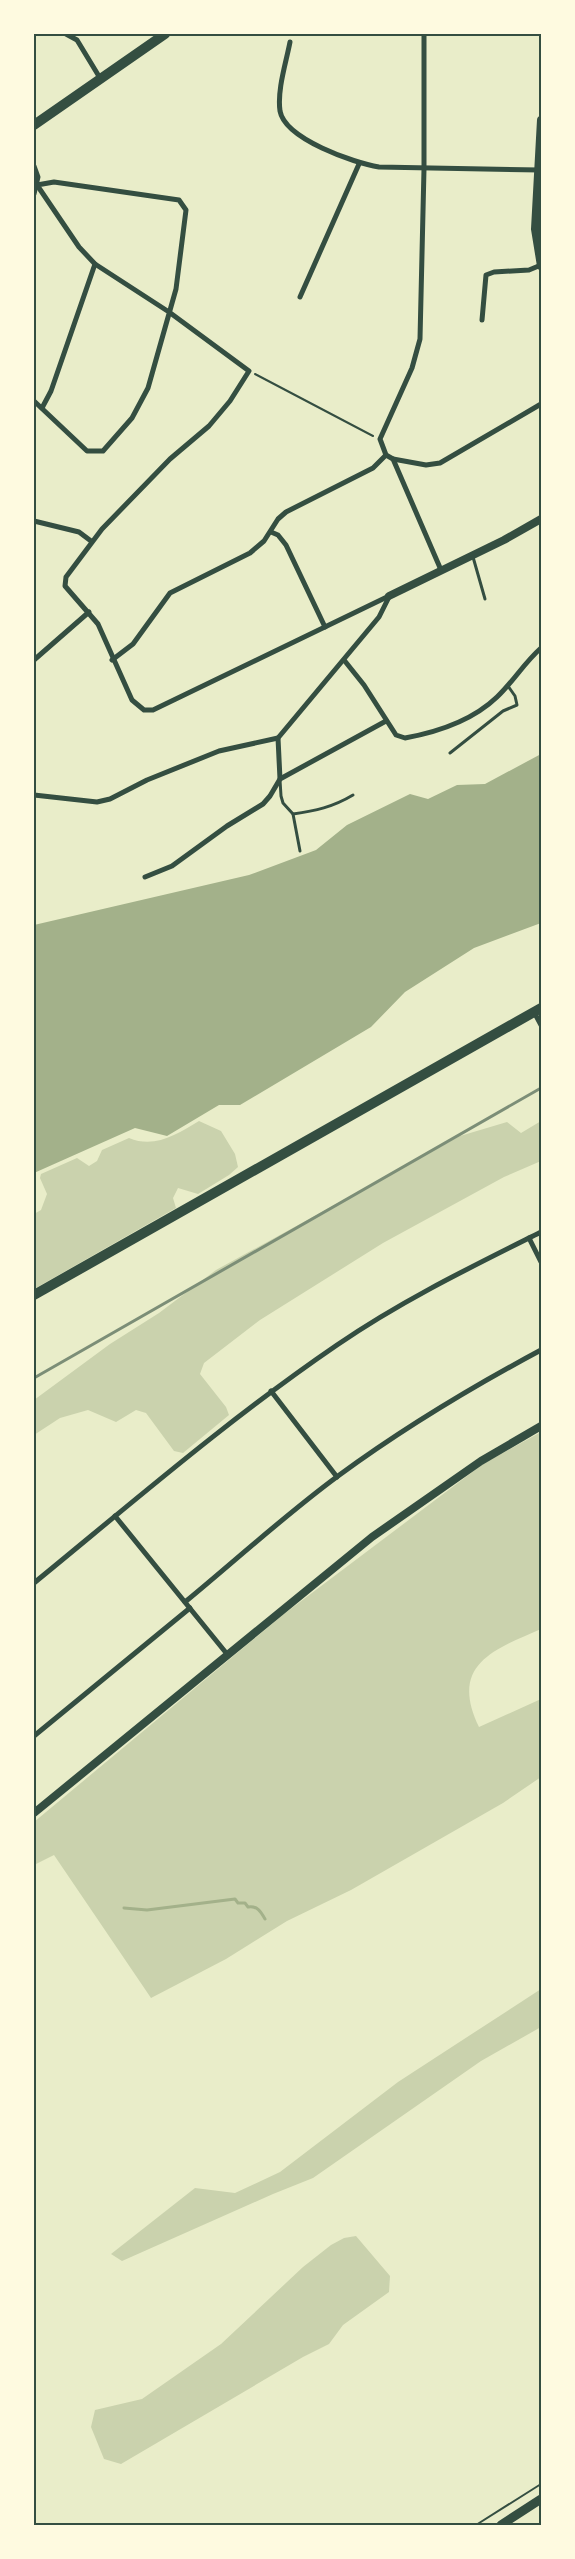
<svg xmlns="http://www.w3.org/2000/svg" width="575" height="2559" viewBox="0 0 575 2559" font-family="'DM Sans',sans-serif">
  <rect width="100%" height="100%" fill="#e9edc9"/>
  <g fill="#cad2ad">
    <path d="M199 1121 221 1131 235 1154 238 1167 229 1175 198 1194 178 1188 173 1198 176 1208 34 1289V1214L41 1210 47 1194 40 1178 41 1174 77 1158 89 1166 97 1161 102 1150 129 1138C155 1149 177 1134 199 1121Z"/>
    <path d="M541 1121V1161L504 1177 383 1243 260 1320 204 1363 200 1374 226 1407 229 1415 183 1453 174 1451 146 1413 136 1410 116 1422 88 1410 60 1418 34 1435V1400L110 1344 159 1313 216 1270 460 1136 507 1122 521 1133Z"/>
    <path d="M541 1432V1629C493 1650 449 1665 479 1727L541 1699V1777L503 1803 351 1890 287 1921 226 1959 151 1998 54 1855 34 1865V1822L284 1614 483 1464Z"/>
    <path d="M541 1989V2027L481 2061 313 2178 273 2194 122 2261 111 2254 195 2188 235 2193 280 2172 398 2082Z"/>
    <path d="M356 2236 390 2276 389 2292 343 2325 329 2344 303 2357 121 2464 104 2459 91 2427 95 2410 142 2399 221 2344 303 2267 331 2245 344 2238Z"/>
  </g>
  <path fill="#a3b18a" d="M541 754V923L474 948 405 992 371 1027 240 1105H219L167 1136 135 1128 34 1173V925L249 875 316 850 347 825 410 794 428 799 457 785 485 784Z"/>
  <g fill="none" stroke-linecap="round" stroke-linejoin="round">
    <path stroke="#a3b18a" stroke-width="3" d="M124 1908 147 1910 235 1899 238 1903H245L248 1907C257 1905 261 1912 265 1919"/>
    <g stroke="#344e41" stroke-width="2">
      <path d="M255 374 373 436"/>
      <path d="M476 2525 541 2484"/>
    </g>
    <g stroke="#344e41" stroke-width="3">
      <path d="M473 557 485 599"/>
      <path d="M450 753 503 711 517 705 515 696 508 686"/>
      <path d="M280 780 281 796 283 803 293 814 300 851"/>
      <path d="M293 814C315 811 333 807 353 795"/>
    </g>
    <g stroke="#344e41" stroke-width="5">
      <path d="M66 34 77 40 100 78"/>
      <path d="M424 34V169L420 339 412 368 380 439 386 455 393 459 441 570"/>
      <path d="M290 42C286 63 277 90 280 111 285 139 354 163 379 167L540 170"/>
      <path d="M34 166 38 177 34 194"/>
      <path d="M300 297 359 164"/>
      <path d="M482 320 486 275 494 272 529 270 541 265"/>
      <path d="M34 401 87 451H103L132 418 148 388 176 289 186 210 179 200 54 182 37 185 79 247 95 264 169 312 249 371 230 401 209 426 170 459 102 529 66 577 65 586 98 624 132 700 144 710H153L389 596"/>
      <path d="M42 408 51 391 95 264"/>
      <path d="M393 459 426 465 440 463 541 404"/>
      <path d="M34 521 79 532 91 541"/>
      <path d="M271 532 278 535 286 545 325 627"/>
      <path d="M34 660 89 612"/>
      <path d="M112 660 133 644 170 593 250 553 264 541 278 519 286 512 373 468 386 455"/>
      <path d="M344 660 364 685 396 735 405 738C438 732 472 721 497 697 513 682 524 663 541 648"/>
      <path d="M280 779 278 738 379 617 389 597"/>
      <path d="M34 795 97 802 110 799 147 780 219 751 278 738"/>
      <path d="M145 877 172 866 227 826 263 804 270 796 280 779 386 721"/>
      <path d="M534 1012 541 1025"/>
      <path d="M529 1238 541 1262"/>
      <path d="M271 1391 337 1477"/>
      <path d="M115 1516 227 1654"/>
      <path d="M34 1583C133 1502 230 1418 337 1345 401 1301 471 1267 541 1232"/>
      <path d="M185 1602C236 1560 285 1515 338 1476 402 1429 470 1388 541 1350"/>
      <path d="M34 1736 190 1608"/>
    </g>
    <g stroke="#344e41" stroke-width="8">
      <path d="M541 120 535 229 541 266"/>
      <path d="M389 596 504 540 541 519"/>
      <path d="M34 1813 372 1537 481 1461 541 1426"/>
    </g>
    <path stroke="#344e41" stroke-width="9" d="M501 2525 541 2499"/>
    <g stroke="#344e41" stroke-width="10">
      <path d="M34 125 165 34"/>
      <path d="M34 1295 541 1008"/>
    </g>
    <path stroke="#7c8e77" stroke-width="3" d="M34 1378 541 1088"/>
  </g>
  <rect width="575" height="2559" fill="none" stroke="#fefae0" stroke-width="70"/>
  <rect x="35" y="35" width="505" height="2489" fill="none" stroke="#344e41" stroke-width="2"/>
</svg>
